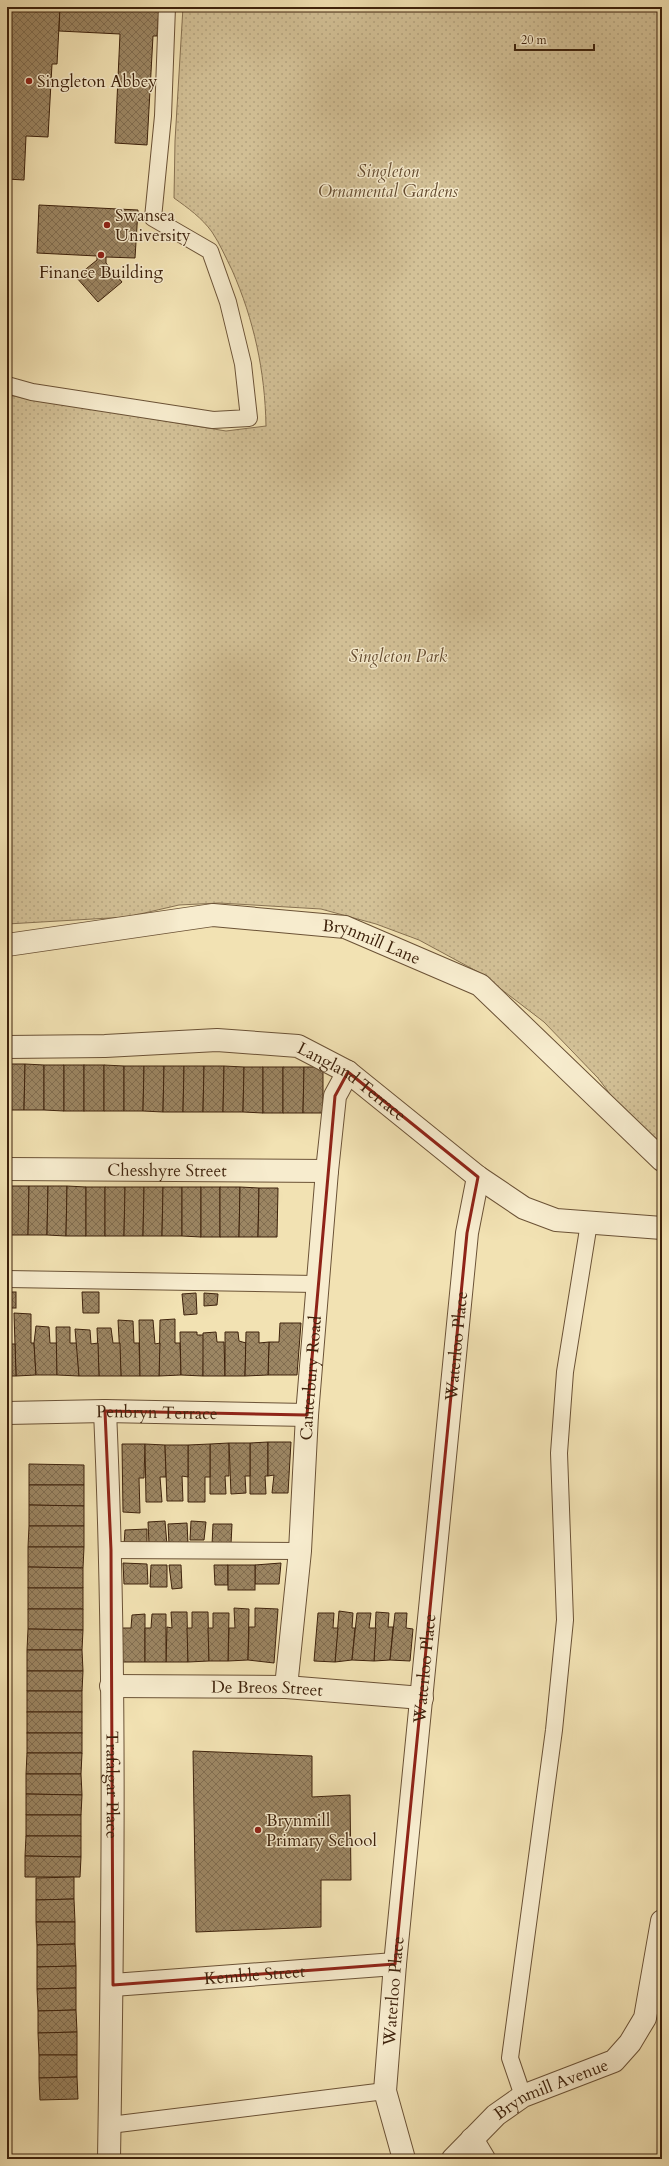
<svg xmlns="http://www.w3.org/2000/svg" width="669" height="2166" viewBox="0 0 669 2166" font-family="Cardo,serif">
  <defs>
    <pattern id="park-dots" width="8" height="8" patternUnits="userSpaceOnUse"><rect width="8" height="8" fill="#d3c197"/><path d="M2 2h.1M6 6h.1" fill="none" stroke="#b6a681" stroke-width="1.8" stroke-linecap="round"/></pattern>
    <pattern id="building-cross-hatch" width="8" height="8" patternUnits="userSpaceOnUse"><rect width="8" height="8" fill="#9c8663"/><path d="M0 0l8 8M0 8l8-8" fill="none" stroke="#816d50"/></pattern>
  </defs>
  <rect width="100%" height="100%" fill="#f2e2b3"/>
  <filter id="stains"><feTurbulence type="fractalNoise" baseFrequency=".005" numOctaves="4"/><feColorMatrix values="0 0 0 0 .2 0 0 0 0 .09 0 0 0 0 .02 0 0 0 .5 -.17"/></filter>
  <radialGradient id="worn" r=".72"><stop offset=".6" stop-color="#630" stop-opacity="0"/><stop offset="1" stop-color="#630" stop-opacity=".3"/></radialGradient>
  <path fill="url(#park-dots)" stroke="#887252" d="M183 7H662V1150L637 1130 598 1078 544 1022 480 973 419 940 376 924 321 909 219 903 179 905 127 917 7 924V395L226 431 266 426C265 371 254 320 232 270 226 258 220 244 212 232 202 218 188 208 174 198L175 141Z"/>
  <g fill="url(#building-cross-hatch)" stroke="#3e220c">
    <path d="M7 7H60L57 64H52L48 137 26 136 24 180 7 179V133H10L11 97H7Z"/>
    <path d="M60 7 159 8 157 36H153L147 145 115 143 120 34 59 31Z"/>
    <path d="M39 205 138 210 135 258 106 257V263L122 282 98 302 76 277 97 260V256L37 253Z"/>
    <path d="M7 1064H25L24 1110H7Z"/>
    <path d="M25 1064 44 1065V1110H24Z"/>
    <path d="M44 1065H64V1111L44 1110Z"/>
    <rect x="64" y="1065" width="20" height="46"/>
    <rect x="84" y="1065" width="20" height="46"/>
    <path d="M104 1065 124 1066V1111H104Z"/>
    <path d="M124 1066H144L143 1111H124Z"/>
    <path d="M144 1066H164L163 1112 143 1111Z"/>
    <path d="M164 1066H184L183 1112H163Z"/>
    <path d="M184 1066H204L203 1112H183Z"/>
    <path d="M204 1066H224L223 1112H203Z"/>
    <path d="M224 1066 244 1067 243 1112H223Z"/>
    <path d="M244 1067H263V1113L243 1112Z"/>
    <rect x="263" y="1067" width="20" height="46"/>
    <path d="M283 1067H304L303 1113H283Z"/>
    <path d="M304 1067H323V1113H303Z"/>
    <path d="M7 1186H10L9 1235H7Z"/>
    <path d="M10 1186H29L28 1235H9Z"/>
    <path d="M29 1186H48L47 1235H28Z"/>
    <path d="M48 1186H67L66 1236 47 1235Z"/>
    <path d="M67 1186 86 1187V1236H66Z"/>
    <rect x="86" y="1187" width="19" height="49"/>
    <path d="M105 1187H125L124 1236H105Z"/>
    <path d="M125 1187H144L143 1236H124Z"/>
    <path d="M144 1187H163L162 1236H143Z"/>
    <path d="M163 1187H182V1236H162Z"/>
    <path d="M182 1187H201V1237L182 1236Z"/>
    <rect x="201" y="1187" width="19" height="50"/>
    <path d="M220 1187H240L239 1237H220Z"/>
    <path d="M240 1187 259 1188 258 1237H239Z"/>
    <path d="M259 1188H278L277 1237H258Z"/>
    <rect x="7" y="1292" width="9" height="16"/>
    <path d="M82 1292H99V1313H83Z"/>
    <path d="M196 1293 197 1314 184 1315 182 1294Z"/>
    <path d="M204 1293 218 1294 217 1305 204 1306Z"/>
    <path d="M14 1313 31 1314V1343H34L36 1375 16 1376Z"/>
    <path d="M175 1319V1343H180L181 1375 159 1376 160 1320Z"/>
    <path d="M118 1320 133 1321 134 1343H139L140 1376H121Z"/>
    <path d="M139 1320H153L155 1344 160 1343 159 1376H140Z"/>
    <path d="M280 1323H301L297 1375H268L269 1342H279Z"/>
    <path d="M36 1326 49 1327 50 1343H57V1375H36L34 1343Z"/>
    <path d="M7 1327 10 1328 11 1344H15L16 1376H7Z"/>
    <path d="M56 1327H70V1343H77L79 1376 57 1375Z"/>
    <path d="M97 1328H111L113 1343H120L121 1376H99Z"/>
    <path d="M75 1329 90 1330 91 1344 98 1343 99 1376H79Z"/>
    <path d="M180 1332H197V1335H204L203 1376 181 1375Z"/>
    <path d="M216 1332 217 1342H224L225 1376H203V1333Z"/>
    <path d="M225 1332H238L239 1341 246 1343 245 1376H225Z"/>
    <path d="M246 1332H259V1343L269 1342 268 1375 245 1376Z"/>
    <path d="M268 1442V1476H265L266 1494H250V1443Z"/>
    <path d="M268 1442H291L288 1493H272L274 1475 268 1476Z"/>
    <path d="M229 1443V1476H225L226 1494H210V1444Z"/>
    <path d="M229 1443H250V1476H245L246 1493 231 1494Z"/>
    <path d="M122 1444H145L144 1478H139L140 1513 123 1512Z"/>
    <path d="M145 1444 165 1445 166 1477H160L162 1502H146Z"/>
    <path d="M210 1444V1477H205V1502H188V1445Z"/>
    <path d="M165 1445H188V1477L182 1476 183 1501H167Z"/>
    <path d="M29 1464 84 1465V1485H29Z"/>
    <path d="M29 1485H84V1506L29 1505Z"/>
    <path d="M29 1505 84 1506V1526H29Z"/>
    <path d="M165 1521 167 1545 149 1544 148 1522Z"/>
    <path d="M191 1521 206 1522 204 1540H190Z"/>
    <path d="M187 1523 188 1544H169L168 1524Z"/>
    <path d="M213 1524H232L231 1544 212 1545Z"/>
    <path d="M29 1526H84V1547H28Z"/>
    <path d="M147 1529V1544L124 1545 125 1530Z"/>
    <path d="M28 1547H84L83 1568 28 1567Z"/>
    <path d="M123 1563 147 1564 148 1584H124Z"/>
    <path d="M281 1563 279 1584H255V1565Z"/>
    <path d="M151 1565H167V1587H150Z"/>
    <path d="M169 1565H181L182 1588 172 1589Z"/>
    <path d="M214 1565H228V1585H215Z"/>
    <rect x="228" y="1565" width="27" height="25"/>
    <path d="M28 1567 83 1568V1588H28Z"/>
    <rect x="28" y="1588" width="55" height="21"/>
    <path d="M234 1608 249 1609 248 1660 228 1661 229 1628H235Z"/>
    <path d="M255 1608 278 1609 274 1663 248 1660 249 1627H255Z"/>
    <path d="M28 1609H83V1630L28 1629Z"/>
    <path d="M339 1611 353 1613 352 1628H355L352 1660 335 1662Z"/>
    <path d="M171 1612H187L188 1662H166L167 1627 172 1628Z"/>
    <path d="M192 1612H208L209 1661 188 1662 187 1628H192Z"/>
    <path d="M376 1612 389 1613 388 1627H393L390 1660 374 1661Z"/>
    <path d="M213 1613H229L228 1661H209L208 1628H213Z"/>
    <path d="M318 1613H334L333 1628H338L335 1662 314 1661Z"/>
    <path d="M357 1613H371L369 1628H376L374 1661 352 1660Z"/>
    <path d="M395 1613H407L406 1628 413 1629 410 1661 390 1660Z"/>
    <path d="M145 1614V1662H122V1628H131L132 1615Z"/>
    <path d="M152 1614H166V1662H145V1628H151Z"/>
    <path d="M28 1629 83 1630 82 1650H27Z"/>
    <path d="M27 1650H82L83 1671H27Z"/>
    <path d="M27 1671H83L82 1691H27Z"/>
    <rect x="27" y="1691" width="55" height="21"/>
    <rect x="27" y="1712" width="55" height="21"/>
    <rect x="27" y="1733" width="55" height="20"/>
    <path d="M193 1751 312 1756V1797L350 1795 351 1880H321V1927L196 1932Z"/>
    <path d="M27 1753H82L81 1774H26Z"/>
    <path d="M26 1774H81L82 1795 26 1794Z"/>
    <path d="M26 1794 82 1795 81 1815H26Z"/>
    <rect x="26" y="1815" width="55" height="21"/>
    <path d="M26 1836H81V1857L25 1856Z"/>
    <path d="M25 1856 81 1857 80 1877H25Z"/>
    <path d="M74 1877V1899L36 1900V1878Z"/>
    <path d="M74 1899 75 1922H36V1900Z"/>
    <path d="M36 1922H75V1944L37 1945Z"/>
    <path d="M75 1944 76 1966 37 1967V1945Z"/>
    <path d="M76 1966V1988L37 1989V1967Z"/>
    <path d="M76 1988V2010L38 2011 37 1989Z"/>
    <path d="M76 2010 77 2032 38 2033V2011Z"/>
    <path d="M77 2032V2055H39L38 2033Z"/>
    <path d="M39 2055H77V2077L39 2078Z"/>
    <path d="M77 2077 78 2099 40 2100 39 2078Z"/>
  </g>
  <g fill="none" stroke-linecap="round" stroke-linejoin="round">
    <g stroke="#6b5236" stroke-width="18">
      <g id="service">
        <path d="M7 385 32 392 213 420 249 418 243 364 228 302 210 251 153 218 163 116 167 7"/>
        <path d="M7 1279 316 1284"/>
        <path d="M111 1550 300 1551"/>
        <path d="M523 2096 510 2058 554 1730 565 1620 559 1453 565 1372 589 1223"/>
        <path d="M110 2125 385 2091"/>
      </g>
    </g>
    <g stroke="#6b5236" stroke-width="24">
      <g id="minor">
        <path id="s1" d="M7 1047 105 1046 217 1040 298 1046 348 1072 478 1177 524 1208 556 1220 662 1228"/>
        <path id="s2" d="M7 1169 327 1171"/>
        <path id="s3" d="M105 1411C116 1660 113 1910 109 2159"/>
        <path id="s4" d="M7 1413 105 1411 307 1415"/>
        <path id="s5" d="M111 1686 286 1687 422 1698"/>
        <path id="s6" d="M286 1687 300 1551 307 1415 327 1171 335 1096 348 1072"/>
        <path id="s7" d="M113 1985 395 1964"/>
        <path d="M472 2139 484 2159"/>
        <path id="s8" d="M404 2159 385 2091 395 1964 467 1233 478 1177"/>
        <path id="s9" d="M453 2159 496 2115 523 2096 614 2061 630 2043 645 2018 662 1921"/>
      </g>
    </g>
    <g stroke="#6b5236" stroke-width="24">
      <g id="tertiary">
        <path id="s10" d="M7 945 213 915 345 927 480 985 662 1160"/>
      </g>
    </g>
    <use href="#service" stroke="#f7ecce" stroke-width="16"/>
    <use href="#minor" stroke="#f7ecce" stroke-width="22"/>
    <use href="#tertiary" stroke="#f7ecce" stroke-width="22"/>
  </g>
  <path fill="none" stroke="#8f2418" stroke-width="3" stroke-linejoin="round" d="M348 1072 478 1177 467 1233 395 1964 113 1985 111 1550 105 1411 307 1415 335 1096Z"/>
  <g fill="#8f2418" stroke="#f7ecce" stroke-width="1.5">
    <circle cx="29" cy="81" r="4"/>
    <circle cx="107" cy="225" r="4"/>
    <circle cx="101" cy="255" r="4"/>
    <circle cx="258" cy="1830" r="4"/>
  </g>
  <g text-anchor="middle" stroke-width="3" stroke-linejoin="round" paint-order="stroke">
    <g font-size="17" fill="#3e220c" stroke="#f7ecce" text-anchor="start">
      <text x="37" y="87">Singleton Abbey</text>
      <text x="115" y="221">Swansea<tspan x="115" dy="20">University</tspan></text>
      <text x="101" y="278" text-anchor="middle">Finance Building</text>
      <text x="266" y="1826">Brynmill<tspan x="266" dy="20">Primary School</tspan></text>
    </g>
    <g font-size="17" font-style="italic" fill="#634a2f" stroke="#f7ecce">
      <text x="388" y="177">Singleton<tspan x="388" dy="20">Ornamental Gardens</tspan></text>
      <text x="398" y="662">Singleton Park</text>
    </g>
    <g font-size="17" fill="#3e220c" stroke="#f7ecce">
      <text dy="6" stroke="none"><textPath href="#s10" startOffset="370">Brynmill Lane</textPath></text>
      <text dy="6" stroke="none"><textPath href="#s1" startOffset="356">Langland Terrace</textPath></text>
      <text dy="6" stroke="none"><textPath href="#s2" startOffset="160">Chesshyre Street</textPath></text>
      <text dy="6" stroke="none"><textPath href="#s8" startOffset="819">Waterloo Place</textPath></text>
      <text dy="6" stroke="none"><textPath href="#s6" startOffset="310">Canterbury Road</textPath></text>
      <text dy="6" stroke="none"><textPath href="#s4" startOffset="150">Penbryn Terrace</textPath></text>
      <text dy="6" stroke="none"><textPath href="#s8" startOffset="495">Waterloo Place</textPath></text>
      <text dy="6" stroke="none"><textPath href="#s5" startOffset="156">De Breos Street</textPath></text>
      <text dy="6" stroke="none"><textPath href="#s3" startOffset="374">Trafalgar Place</textPath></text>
      <text dy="6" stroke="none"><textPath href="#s7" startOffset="142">Kemble Street</textPath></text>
      <text dy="6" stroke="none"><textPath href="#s8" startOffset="171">Waterloo Place</textPath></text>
      <text dy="6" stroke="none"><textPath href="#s9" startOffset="123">Brynmill Avenue</textPath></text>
    </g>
  </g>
  <rect width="669" height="2166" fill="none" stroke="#f2e2b3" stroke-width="24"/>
  <rect x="8" y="8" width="653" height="2150" fill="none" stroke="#3e220c" stroke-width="2"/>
  <rect x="12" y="12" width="645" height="2142" fill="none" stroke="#3e220c"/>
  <path d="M515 44v6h79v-6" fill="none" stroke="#3e220c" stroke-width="2"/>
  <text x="521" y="44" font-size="12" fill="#3e220c" stroke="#f7ecce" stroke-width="3" paint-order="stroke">20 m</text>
  <rect width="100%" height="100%" filter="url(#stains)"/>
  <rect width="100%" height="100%" fill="url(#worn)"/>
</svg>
